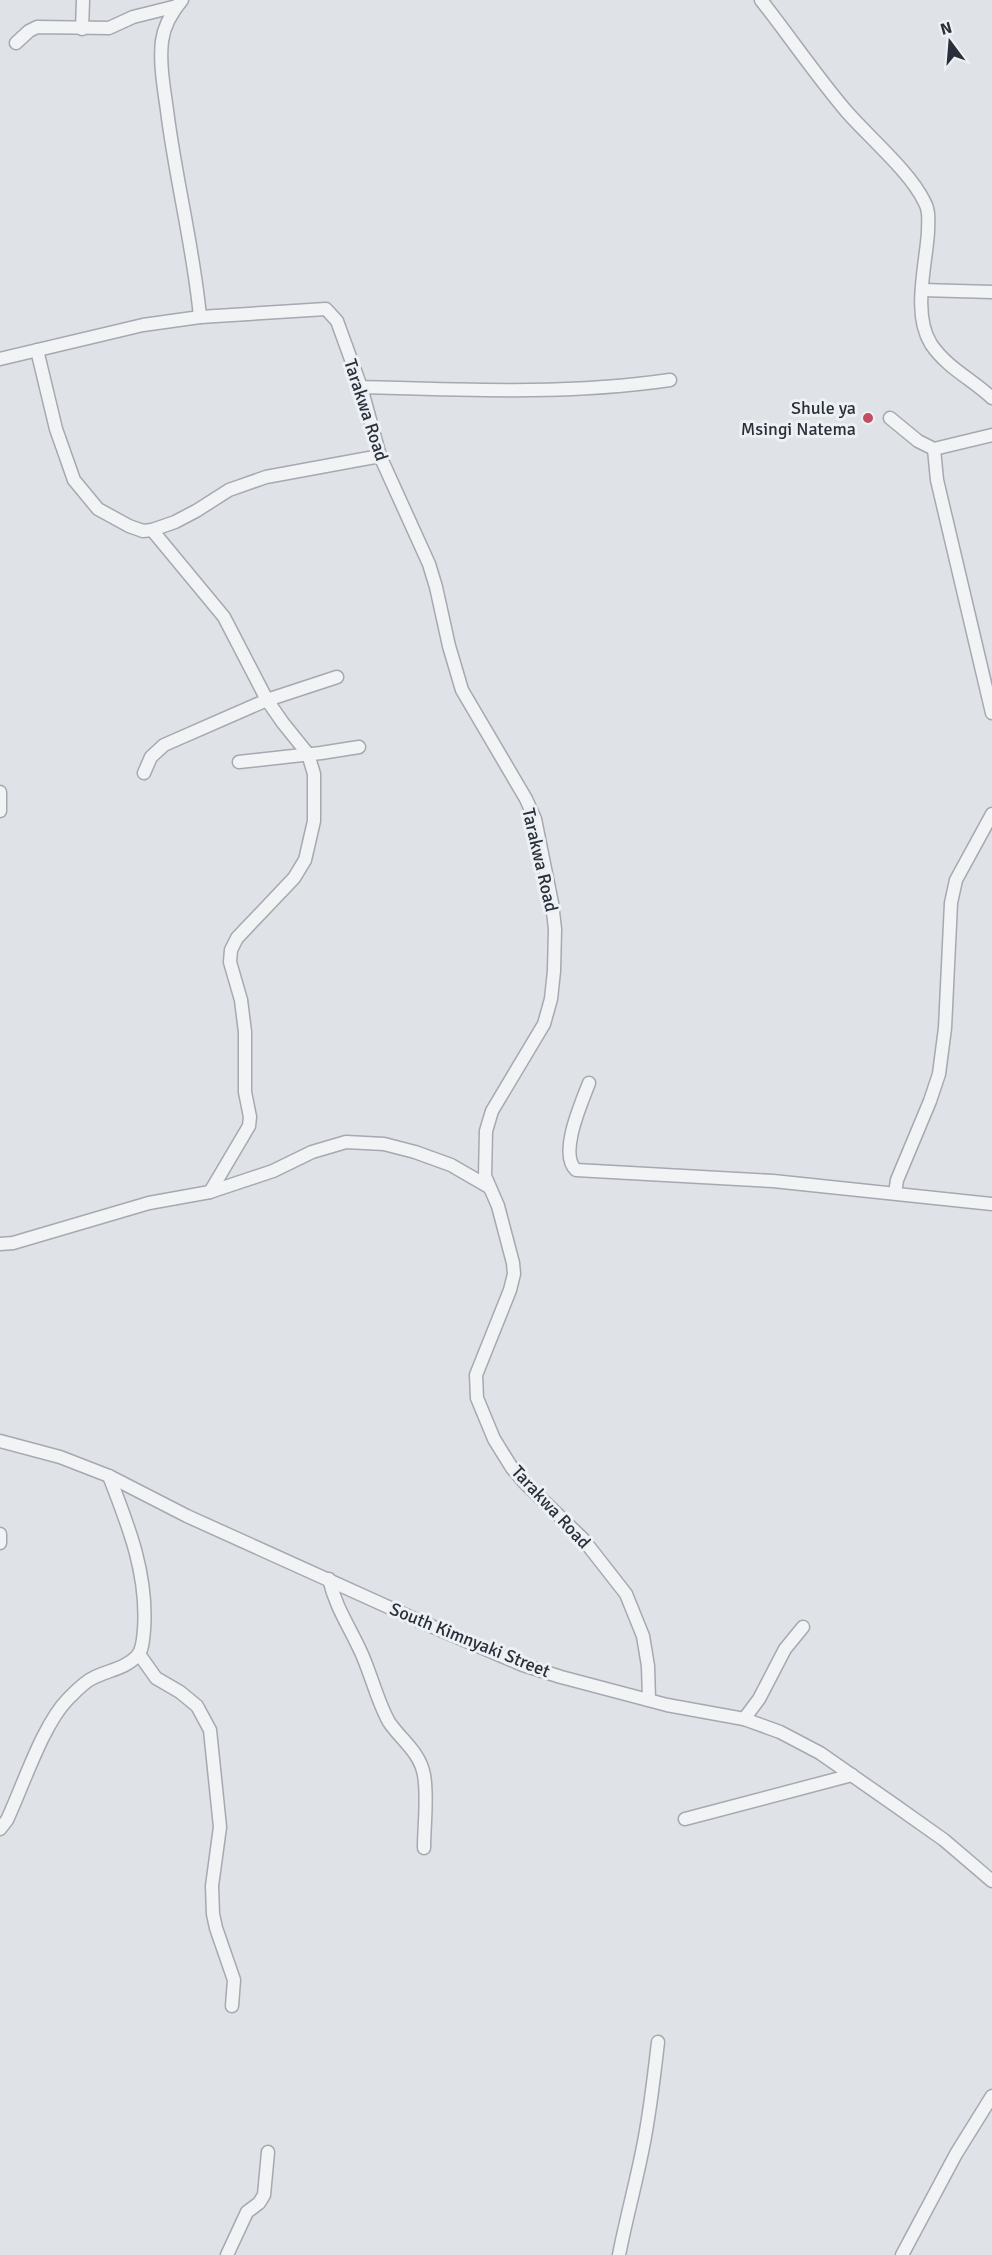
<svg xmlns="http://www.w3.org/2000/svg" width="992" height="2255" viewBox="0 0 992 2255" font-family="Signika,sans-serif">
  <rect width="100%" height="100%" fill="#dfe2e7"/>
  <g fill="none" stroke-linecap="round" stroke-linejoin="round">
    <g stroke="#a5a9b0" stroke-width="15">
      <g id="minor">
        <path d="M182 0C172 12 164 25 162 41 159 66 165 93 168 118 177 185 194 251 200 317"/>
        <path d="M761 0C790 37 817 77 847 112 869 137 910 172 924 201 930 211 928 221 928 232 926 265 912 314 931 344 947 368 972 379 992 398"/>
        <path d="M82 29 83 0"/>
        <path d="M16 43 29 31 37 27 109 28 133 17 177 6"/>
        <path d="M922 290 992 292"/>
        <path d="M37 350 56 429 74 480 98 509 129 526 143 531 152 530 175 522 196 511 229 490 266 477 380 456"/>
        <path d="M0 359 143 325 200 317 326 309 337 321 361 387 380 456 429 564 436 587 449 646 462 690 526 799 535 819 552 903 555 929 554 971 551 999 544 1024 492 1111 486 1131 485 1176 498 1206 513 1263 514 1274 510 1290 476 1375 477 1398 494 1439 512 1468 524 1482 583 1539 626 1594 643 1636 648 1666 649 1700"/>
        <path d="M361 387C464 390 567 395 670 380"/>
        <path d="M890 418 918 441 934 449 992 435"/>
        <path d="M934 449 937 480 992 713"/>
        <path d="M152 530 224 617 267 700 283 723 308 754 314 774V821L305 860 294 878 237 938 231 950 230 962 241 1000 245 1032V1092L250 1117 249 1126 210 1192"/>
        <path d="M239 762 321 753 359 747"/>
        <path d="M144 773 151 757 164 745 267 700 337 677"/>
        <path d="M0 792V811"/>
        <path d="M589 1083C582 1102 558 1154 576 1170L773 1181 992 1204"/>
        <path d="M895 1193 897 1180 930 1101 939 1074 945 1028 951 903 956 880 992 814"/>
        <path d="M0 1244 13 1243 149 1203 210 1192 273 1171 312 1152 346 1142 384 1144 415 1152 451 1165 489 1187"/>
        <path d="M0 1441 60 1457 109 1476 187 1516 417 1620 523 1665 561 1677 667 1705 744 1719 780 1732 820 1753 896 1806 944 1840 992 1881"/>
        <path d="M0 1534V1543"/>
        <path d="M329 1579C336 1608 348 1624 360 1650 371 1673 377 1701 389 1722 401 1740 420 1752 424 1775 428 1798 424 1825 424 1848"/>
        <path d="M139 1654 156 1678 180 1692 197 1706 210 1730 220 1827 212 1886 213 1914 216 1928 234 1980 232 2006"/>
        <path d="M744 1719 759 1699 785 1649 803 1627"/>
        <path d="M685 1819 852 1775"/>
        <path d="M0 1829 7 1820C23 1786 43 1724 68 1699 75 1692 84 1682 93 1678 108 1670 125 1669 137 1656 143 1650 143 1639 144 1630 148 1575 129 1527 109 1476"/>
        <path d="M227 2255 247 2212 259 2203 264 2195 268 2152"/>
        <path d="M619 2255C626 2219 636 2183 643 2147 650 2113 654 2077 658 2042"/>
        <path d="M902 2255 956 2154 992 2096"/>
      </g>
    </g>
    <use href="#minor" stroke="#f1f3f5" stroke-width="12"/>
  </g>
  <circle fill="#c14e62" stroke="#eef1f4" stroke-width="2" cx="868" cy="418" r="6"/>
  <g text-anchor="middle" stroke-width="6" stroke-linejoin="round" paint-order="stroke">
    <g font-size="18" fill="#29303c" stroke="#eef1f4" text-anchor="end">
      <text x="856" y="414">Shule ya<tspan x="856" dy="21">Msingi Natema</tspan></text>
    </g>
    <g font-size="18" fill="#29303c" stroke="#eef1f4">
      <text transform="translate(366 410) rotate(72)" y="6">Tarakwa Road</text>
      <text transform="translate(540 860) rotate(77)" y="6">Tarakwa Road</text>
      <text transform="translate(551 1507) rotate(47)" y="6">Tarakwa Road</text>
      <text transform="translate(470 1640) rotate(22)" y="6">South Kimnyaki Street</text>
    </g>
  </g>
  <g transform="translate(950 42) rotate(344)" stroke="#eef1f4" stroke-width="4.5" paint-order="stroke">
  <path d="M0-4.5L10 22L0 15L-10 22Z" fill="#29303c"/>
  <text y="-9" font-size="16" font-weight="bold" text-anchor="middle" fill="#29303c">N</text>
  </g>
</svg>
